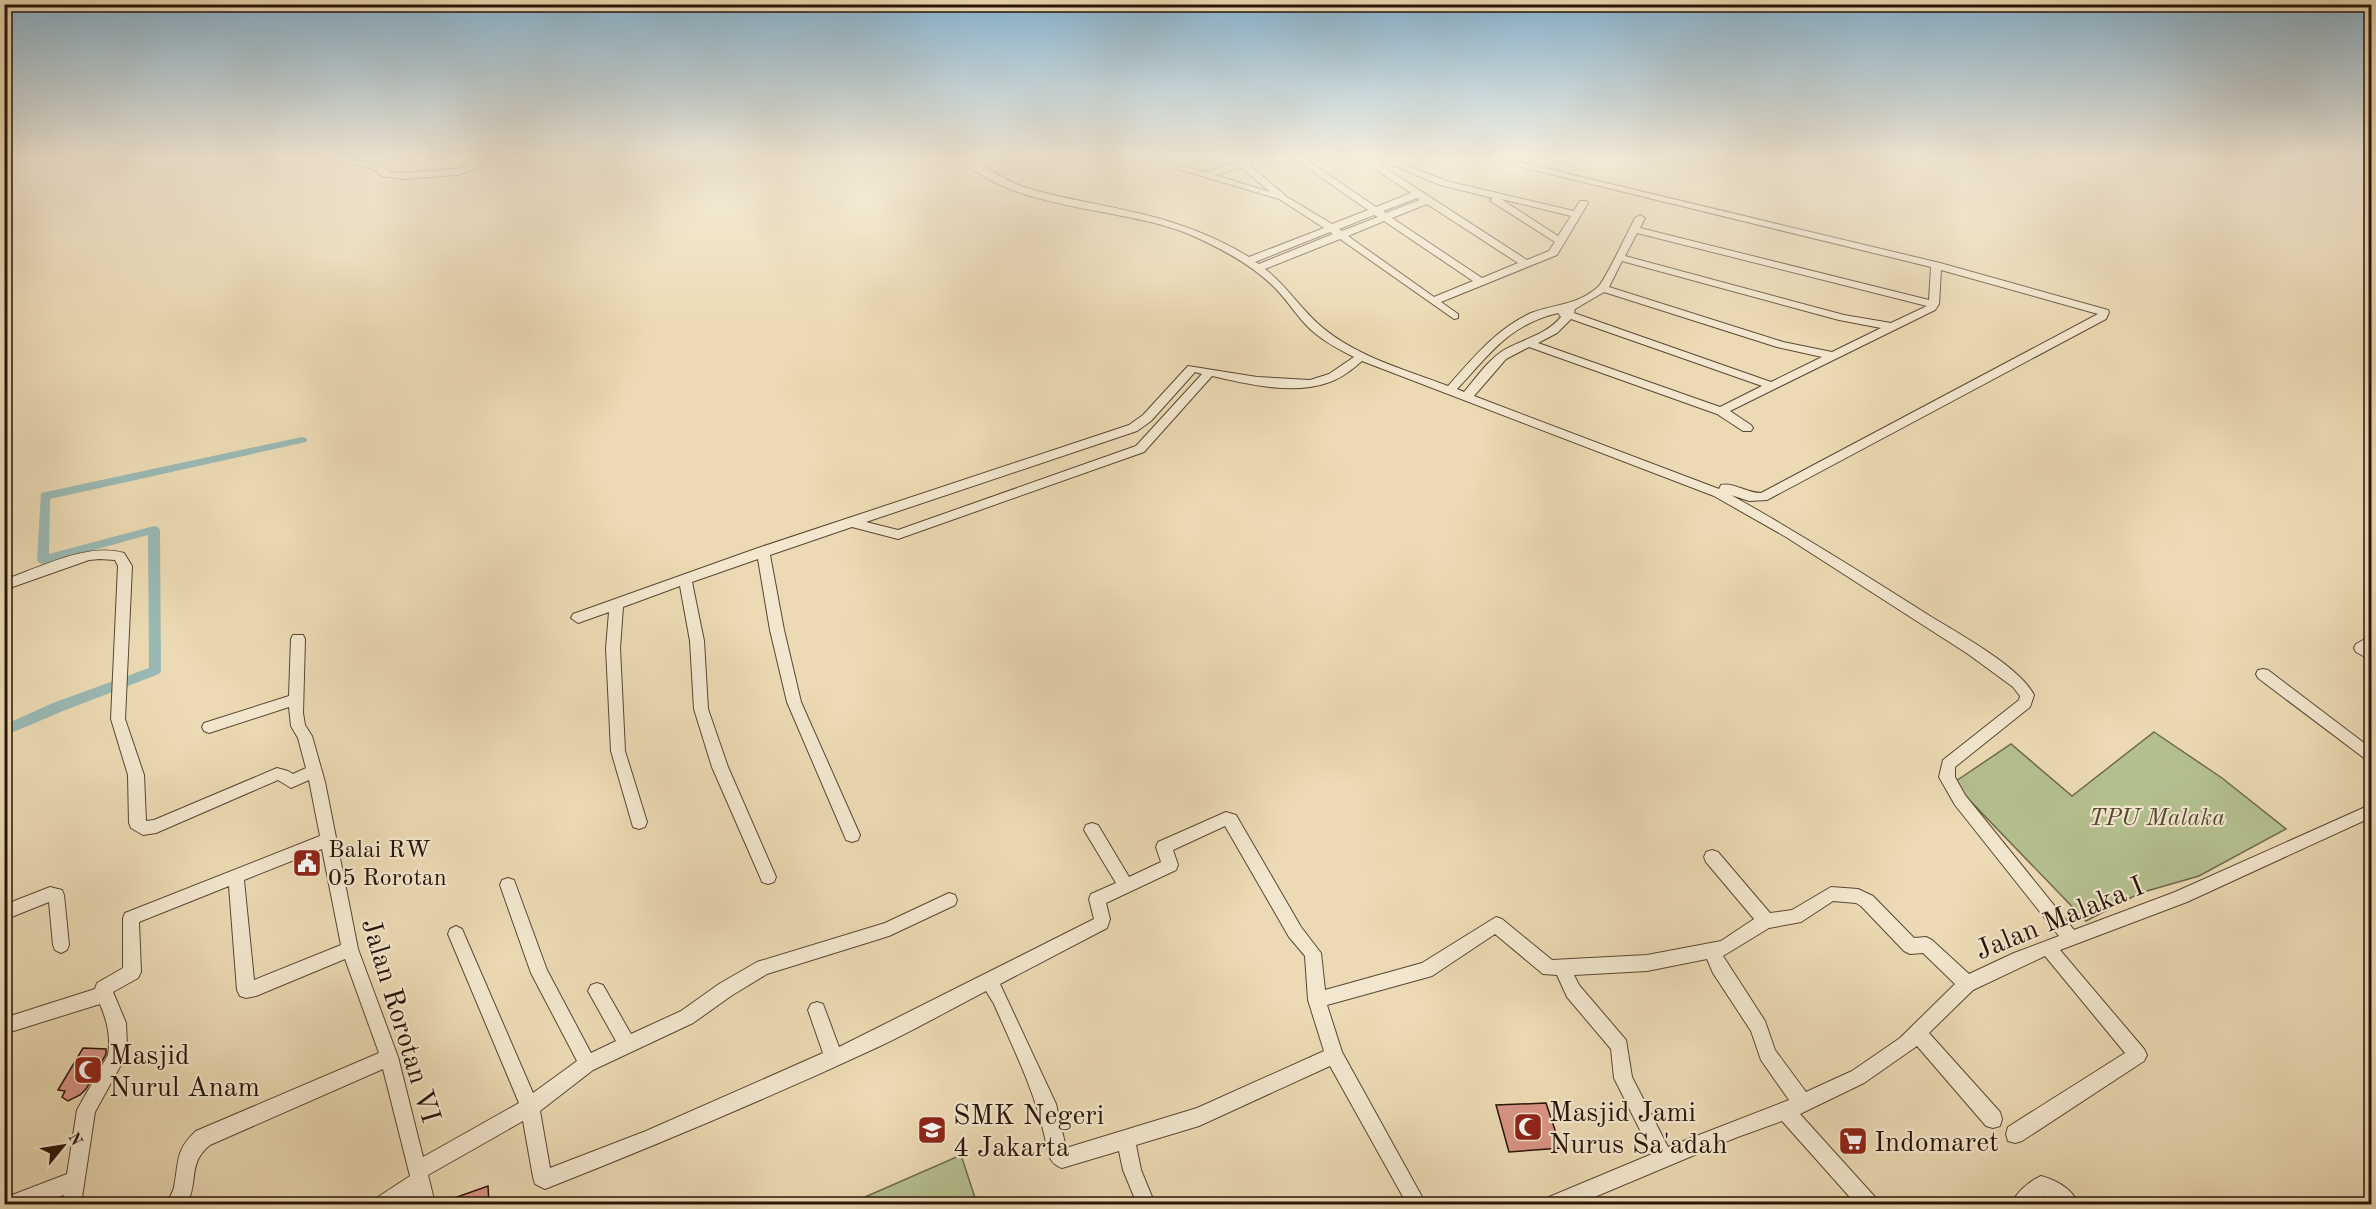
<svg xmlns="http://www.w3.org/2000/svg" width="2376" height="1209" viewBox="0 0 2376 1209" font-family="'Old Standard TT',serif">
  <rect width="100%" height="100%" fill="#ebdab3"/>
  <filter id="stains"><feTurbulence type="fractalNoise" baseFrequency=".00333" numOctaves="4"/><feColorMatrix values="0 0 0 0 .2 0 0 0 0 .09 0 0 0 0 .02 0 0 0 .5 -.17"/></filter>
  <radialGradient id="worn" r=".72"><stop offset=".6" stop-color="#630" stop-opacity="0"/><stop offset="1" stop-color="#630" stop-opacity=".3"/></radialGradient>
  <g fill="#b5c08f" stroke="#6f6a4c" stroke-width="1.5">
    <path d="M2154 732 2222 778 2286 829 2199 876 2140 893 2086 921 1953 783 2011 744 2072 796Z"/>
    <path d="M961 1155 977 1204H849Z"/>
  </g>
  <g fill="none" stroke-linecap="round" stroke-linejoin="round">
    <path fill="#9ab9b4" fill-rule="evenodd" d="M302 437 306 438 307 440 306 442 50 499 49 554 154 526 158 527 160 530 161 671 159 674 63 711 4 736V725L53 703 149 668 148 535 43 564 39 563 37 560 41 493Z"/>
  </g>
  <g fill="#da9486" stroke="#291408" stroke-width="1.5">
    <path d="M83 1048 106 1049V1054L86 1089 80 1095 68 1101 62 1097 65 1091 58 1090Z"/>
    <path d="M1546 1103 1561 1148 1509 1152 1496 1105Z"/>
    <path d="M488 1186 489 1204H440V1203Z"/>
  </g>
  <g fill="none" stroke-linecap="round" stroke-linejoin="round">
    <g stroke="#5a4633" stroke-width="2">
      <g id="minor">
        <path d="M328 158H347L379 165 388 171 402 173 456 169 495 158H510L457 175 402 179 382 176 373 169Z"/>
        <path d="M959 158C976 158 1001 179 1021 186 1057 198 1096 203 1133 212 1174 221 1213 235 1249 257L1324 228 1279 199 1178 169V165L1206 172 1250 158H1265L1249 165 1287 197 1332 224 1368 210 1293 158H1304L1376 207 1411 193 1359 158H1370L1527 260 1549 251 1555 242 1492 202 1490 200 1493 198 1440 185 1376 158H1389L1446 181 1574 211 1580 201H1586L1588 203 1557 255 1441 302 1458 314V318L1454 319 1340 239 1265 269C1287 286 1301 310 1323 328 1358 357 1406 370 1448 386 1473 358 1496 329 1531 313 1554 304 1576 306 1598 287 1606 279 1628 231 1635 218L1640 215 1645 218 1640 228 1929 300 1931 267 1485 158H1502L1940 263 2108 310 2109 312 2106 319 1767 500 1749 501 1731 495C1799 533 1864 574 1930 616 1959 634 2019 666 2034 695L2030 707 1955 767V777L1965 795 2074 930 2175 892 2372 804V817L2187 902 2060 950 2144 1049 2147 1055 2144 1061 2022 1141 2015 1143 2008 1141 2006 1134 2008 1127 2125 1053 2045 956 1973 990 1929 1033 2000 1112 2002 1119 2000 1126 1993 1128 1986 1126 1917 1046 1864 1083 1800 1114 1875 1197 1877 1204H1856L1782 1121 1735 1138 1578 1204H1547L1549 1197 1652 1154 1614 1078 1611 1049 1567 997 1557 975 1543 974 1495 934 1432 976 1327 1005 1342 1052 1426 1204H1407L1330 1066 1199 1126 1136 1145 1141 1170 1155 1204H1137L1123 1170 1119 1151 1062 1168C1048 1163 1048 1152 1045 1138 1035 1091 1013 1048 994 1004L986 991C949 1010 913 1031 876 1048 768 1098 657 1145 545 1189L535 1184 533 1177 523 1121 428 1175 435 1204H417L414 1196 401 1204H376L378 1197 410 1176 383 1069 210 1145C187 1164 199 1180 187 1204H167C168 1199 173 1193 174 1187 179 1162 175 1150 196 1131L379 1053 345 959 256 996 246 998 240 996 237 990 229 886 139 922 141 972 138 978 113 992 126 1023 127 1046 122 1063 95 1112 81 1204H63L64 1195 38 1204H5L7 1197 67 1174 77 1110 108 1055C111 1036 107 1021 100 1004L4 1034V1018L95 989 97 983 123 968V918L125 913 320 836 309 780 291 788 278 780 156 833 143 835 131 828 129 823 128 775 111 719 118 566 115 560 100 559 89 560 4 590V580C39 568 88 542 124 553L132 566 125 719 144 775 146 821 154 820 277 768 288 771 293 774 306 768 298 738 291 726 289 707 209 733 204 731 202 727 204 723 289 696 291 639 293 635H303L305 639 303 713 305 725 312 736 325 782 358 949 398 1057 423 1157 519 1103 448 934 450 929 456 926 462 929 533 1093 577 1061 531 973 500 885 502 880 508 878 514 880 547 970 591 1053 616 1041 588 991 591 985 597 983 603 985 631 1034 681 1011 719 984 757 962 885 923 949 893 955 895 957 900 955 905 889 936 767 974 731 996 693 1023 593 1070 540 1111 550 1168 646 1131 823 1053 808 1010 811 1004 817 1002 823 1004 839 1047 1094 919 1089 899 1091 894 1116 883 1084 830 1086 825 1092 823 1098 825 1129 877 1161 862 1156 847 1158 842 1226 812 1236 815 1301 927 1321 953 1325 990 1422 963 1496 917 1502 919 1552 960 1647 955 1721 941 1754 919 1706 862 1704 857 1706 852 1712 850 1718 852 1770 913 1792 910 1831 887 1858 889 1873 896 1914 938 1926 937 1932 940 1969 974 2014 953 2059 936 1955 805 1939 777 1943 760 2019 700 2020 696 2013 687 1968 654 1786 537 1714 496 1362 361C1352 370 1340 379 1327 383 1292 395 1247 384 1212 376L1144 452 898 539 852 527 770 555 784 630 801 702 860 835 858 840 852 842 846 840 844 835 787 702 770 630 758 559 692 582 704 641 708 709 728 767 776 877 774 882 768 884 762 882 760 877 712 767 694 709 690 641 680 586 623 607 620 648 625 751 647 822 645 827 639 829 633 827 611 751 606 648 609 612 578 623 571 618 573 614 758 548 1129 425 1143 415 1188 366 1257 377 1310 380 1329 374 1354 357C1338 349 1321 340 1308 327 1295 314 1286 298 1272 285 1249 263 1220 248 1191 235 1119 205 1018 213 959 158ZM1241 167 1270 192 1215 175ZM1417 198 1420 200 1386 213 1383 211ZM1501 199 1571 216 1558 236ZM1427 204 1518 263 1482 278 1392 218ZM1374 215 1378 217 1342 231 1339 229ZM1384 221 1473 281 1434 297 1348 236ZM1330 232 1333 234 1259 264 1255 262ZM1637 233 1927 306 1891 323 1844 315 1625 256ZM1622 261 1839 320 1881 328 1832 352 1783 342 1609 287ZM1941 270 2098 314 1761 493C1747 493 1733 482 1721 485L1719 489 1474 396 1506 359 1529 347 1717 414 1743 431H1751L1753 428 1751 425 1730 411 1935 310 1939 304ZM1604 292 1777 347 1822 357 1771 382 1574 313 1575 309ZM1558 313 1561 317C1546 335 1523 339 1504 350 1488 360 1476 378 1464 392L1457 389C1490 354 1508 325 1558 313ZM1571 319 1762 386 1720 407 1538 343 1557 333ZM1195 372 1202 374 1136 446 898 530 866 522 1137 431 1151 421ZM1225 826 1289 937 1305 956 1308 1000 1324 1051 1197 1108 1066 1148 1056 1104 1000 984 1107 928 1110 919 1106 903 1176 870 1178 865 1173 850ZM322 849 341 945 254 980 244 880ZM1833 901 1856 903 1861 906 1904 951 1910 954 1923 953 1955 984 1900 1038 1852 1071 1806 1092 1775 1050 1765 1021 1723 956 1769 928 1801 922ZM1707 959 1713 973 1751 1031 1761 1060 1789 1100 1668 1147 1632 1077 1626 1040 1579 985 1574 975 1647 971Z"/>
        <path d="M2372 635V661L2356 652 2354 648 2356 644Z"/>
        <path d="M2263 669 2268 670 2372 749V764L2258 678 2256 674 2258 670Z"/>
        <path d="M50 887 62 890 64 895 69 945 67 950 61 953 55 950 53 945 49 902 4 920V905Z"/>
        <path d="M2041 1176C2056 1180 2073 1189 2078 1204H2055L2044 1196 2035 1204H2012C2015 1193 2030 1181 2041 1176Z"/>
      </g>
    </g>
    <use href="#minor" fill="#f2e7ce" fill-rule="evenodd"/>
  </g>
  <linearGradient id="sky" x2="0" y2="1"><stop stop-color="#89b6d3"/><stop offset="0.48" stop-color="#f6eedd"/><stop offset="1" stop-color="#f6eedd" stop-opacity="0"/></linearGradient>
  <rect width="2376" height="328" fill="url(#sky)"/>
  <defs>
    <g id="civic-square" transform="scale(1.5)"><rect x="-9" y="-9" width="18" height="18" rx="4" fill="#8f2418" stroke="#f2e7ce"/><path d="M-.6-6.5H3V-4.5H.6V-3L4-1V1h2V6H-6V1h2V-1L-.6-3ZM-1.2 2.5V6h2.4V2.5Z" fill="#fff"/></g>
    <g id="mosque-square" transform="scale(1.5)"><rect x="-9" y="-9" width="18" height="18" rx="4" fill="#8f2418" stroke="#f2e7ce"/><path d="M3.5-4.9A6 6 0 1 0 3.5 4.9A5 5 0 1 1 3.5-4.9Z" fill="#fff"/></g>
    <g id="school-square" transform="scale(1.5)"><rect x="-9" y="-9" width="18" height="18" rx="4" fill="#8f2418" stroke="#f2e7ce"/><path d="M0-5L7-2L0 1L-7-2ZM-4 1L0 2.5L4 1V4Q0 6-4 4Z" fill="#fff"/></g>
    <g id="supermarket-square" transform="scale(1.5)"><rect x="-9" y="-9" width="18" height="18" rx="4" fill="#8f2418" stroke="#f2e7ce"/><path d="M-6-5.5h2.5l.6 2H6L4.5 2H-2.5L-4.4-4H-6ZM-1.5 3.2a1.3 1.3 0 1 0 .1 0ZM3 3.2a1.3 1.3 0 1 0 .1 0Z" fill="#fff"/></g>
  </defs>
  <g fill-rule="evenodd">
    <use href="#civic-square" x="307" y="863"/>
    <use href="#mosque-square" x="88" y="1070"/>
    <use href="#mosque-square" x="1528" y="1127"/>
    <use href="#school-square" x="932" y="1130"/>
    <use href="#supermarket-square" x="1853" y="1141"/>
  </g>
  <g text-anchor="middle" stroke-width="4.5" stroke-linejoin="round" paint-order="stroke">
    <g font-size="24" font-style="italic" fill="#534830" stroke="#f2e7ce">
      <text x="2157" y="825">TPU Malaka</text>
    </g>
    <g font-size="24" fill="#291408" stroke="#f2e7ce" text-anchor="start">
      <text x="328" y="857">Balai RW<tspan x="328" dy="28">05 Rorotan</tspan></text>
    </g>
    <g font-size="28" fill="#291408" stroke="#f2e7ce">
      <text transform="translate(2059 917) rotate(-22)" y="10">Jalan Malaka I</text>
      <text transform="translate(402 1020) rotate(73)" y="10">Jalan Rorotan VI</text>
    </g>
    <g font-size="28" fill="#291408" stroke="#f2e7ce" text-anchor="start">
      <text x="109" y="1064">Masjid<tspan x="109" dy="32">Nurul Anam</tspan></text>
      <text x="1549" y="1121">Masjid Jami<tspan x="1549" dy="32">Nurus Sa'adah</tspan></text>
      <text x="953" y="1124">SMK Negeri<tspan x="953" dy="32">4 Jakarta</tspan></text>
      <text x="1874" y="1151">Indomaret</text>
    </g>
  </g>
  <rect width="2376" height="1209" fill="none" stroke="#ebdab3" stroke-width="24"/>
  <rect x="6" y="6" width="2364" height="1197" fill="none" stroke="#291408" stroke-width="3"/>
  <rect x="12" y="12" width="2352" height="1185" fill="none" stroke="#291408" stroke-width="1.5"/>
  <g transform="translate(63 1146) rotate(60)" stroke="#f2e7ce" stroke-width="4.5" paint-order="stroke">
  <path d="M0-4.5L10 22L0 15L-10 22Z" fill="#291408"/>
  <text y="-9" font-size="16" font-weight="bold" text-anchor="middle" fill="#291408">N</text>
  </g>
  <rect width="100%" height="100%" filter="url(#stains)"/>
  <rect width="100%" height="100%" fill="url(#worn)"/>
</svg>
